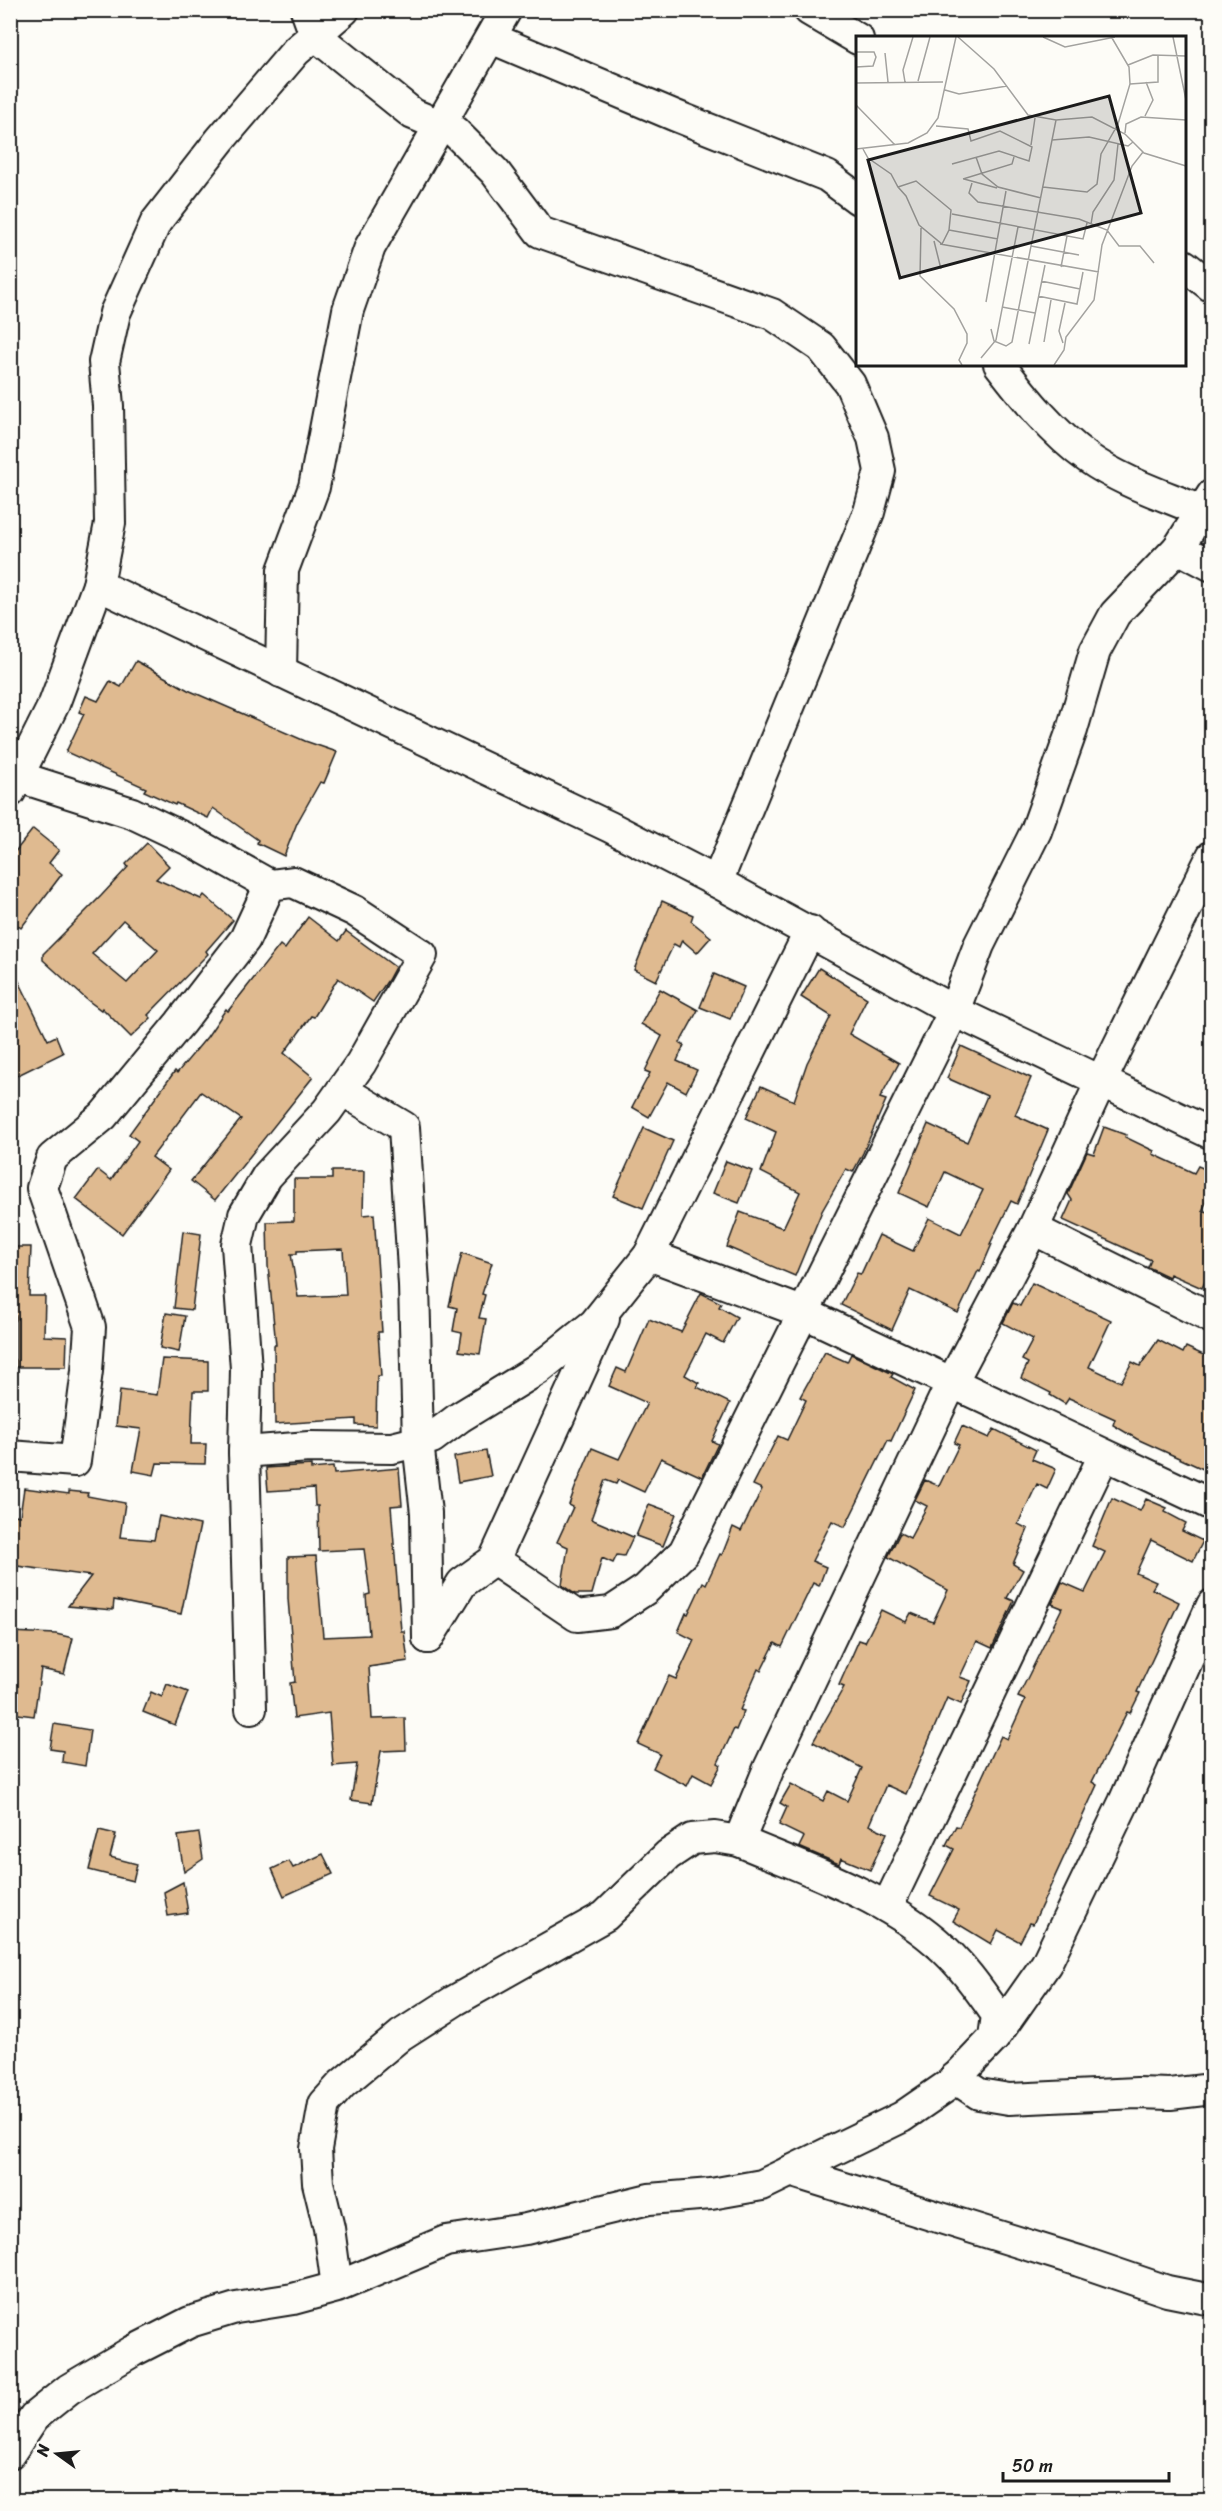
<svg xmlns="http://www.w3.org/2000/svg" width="1222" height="2511" viewBox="0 0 1222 2511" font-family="Sriracha,sans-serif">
  <rect width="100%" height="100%" fill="#fdfcf7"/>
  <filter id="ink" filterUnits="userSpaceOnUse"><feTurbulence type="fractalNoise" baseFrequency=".0167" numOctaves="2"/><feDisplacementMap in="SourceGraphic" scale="12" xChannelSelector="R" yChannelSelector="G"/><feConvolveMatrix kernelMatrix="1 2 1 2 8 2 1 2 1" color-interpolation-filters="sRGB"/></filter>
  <g filter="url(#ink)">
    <g fill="#dfba90" stroke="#1c1c1c" stroke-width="1.5" fill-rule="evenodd">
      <path d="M136 661 188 690 305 741 337 752 324 783 320 782 297 823 284 856 257 843 258 840 213 808 208 818 176 803 175 805 144 791 146 788 66 752 84 714 79 712 86 696 98 701 110 681 121 687Z"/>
      <path d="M33 829 59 850 49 863 62 874 21 928 10 919V858Z"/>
      <path d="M147 843 169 866 156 879 201 899 204 895 233 920 206 951 208 954 148 1015 151 1018 131 1037 102 1008 101 1010 86 999 43 960V954L101 896 128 867 126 864ZM123 920 158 950 127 983 92 954Z"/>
      <path d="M662 901 693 915 691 921 711 937 697 953 682 940 679 947 674 944 656 981 634 970Z"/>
      <path d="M308 917 339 941 346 931 395 967 388 980 373 1002 338 978 314 1017 311 1016 284 1053 313 1077 215 1200 191 1181 241 1119 201 1092 152 1157 169 1170 122 1234 76 1199 98 1170 111 1180 138 1141 129 1134 175 1071 177 1073 207 1037 226 1009 228 1011 280 945 285 949Z"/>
      <path d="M10 963 48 1040 56 1036 63 1053 10 1079Z"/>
      <path d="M819 968 867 998 849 1034 899 1063 880 1098 886 1100 863 1153 853 1172 846 1169 822 1211 795 1276 727 1247 740 1212 783 1228 800 1192 761 1172 776 1132 746 1118 761 1086 794 1101 807 1063 831 1016 801 997Z"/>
      <path d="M714 974 744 987 730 1019 700 1007Z"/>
      <path d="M660 989 698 1010 680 1043 684 1045 677 1061 697 1070 686 1092 668 1082 649 1117 632 1107 650 1073 645 1071 662 1036 641 1024Z"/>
      <path d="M961 1046 1031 1078 1015 1115 1048 1130 1017 1204 1011 1201 990 1244H992L980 1272 978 1271 958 1313 910 1290 892 1330 841 1305 857 1273 861 1274 879 1235 913 1251 929 1218 961 1234 983 1190 945 1172 929 1207 899 1193 928 1124 967 1142 987 1096 947 1078Z"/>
      <path d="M1104 1127 1126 1135 1125 1137 1154 1151 1153 1154 1194 1173 1198 1166 1212 1172V1191L1202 1211 1212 1212V1266L1202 1288 1170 1274 1169 1277 1148 1267 1151 1260 1063 1220 1072 1200 1068 1194 1087 1152 1094 1154Z"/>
      <path d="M644 1128 673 1141 643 1208 613 1196Z"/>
      <path d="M726 1161 752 1171 739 1203 713 1193Z"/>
      <path d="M332 1171H364L363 1215 374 1214 382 1332H378L381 1376H377L376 1426 356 1425V1419L275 1424 274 1345H276L268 1266 267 1222 294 1221V1179H332ZM343 1249 346 1295 298 1297 291 1254H297V1251Z"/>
      <path d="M183 1231 201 1234 192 1310 174 1308Z"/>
      <path d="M10 1247H31L29 1296H45L44 1336 67 1337 66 1367H16V1316H10Z"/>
      <path d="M462 1253 492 1263 482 1294 485 1295 479 1318 486 1319 480 1354 459 1351 462 1333 453 1331 457 1308 449 1306Z"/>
      <path d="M1032 1283 1111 1320 1089 1367 1121 1382 1132 1362 1140 1366 1158 1340 1183 1353 1186 1347 1212 1359V1473L1137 1439 1113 1425 1115 1419 1069 1398 1065 1404 1050 1395 1051 1393 1021 1378 1028 1363 1022 1360 1033 1339 1003 1323 1013 1303 1020 1306Z"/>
      <path d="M701 1293 721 1303 719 1307 737 1317 723 1343 706 1334 685 1375 699 1383 697 1387 730 1403 712 1441 718 1444 702 1477 661 1458 644 1492 618 1480 616 1484 605 1480 591 1519 633 1537 624 1556 617 1555 613 1563 602 1558 592 1594H575L562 1585 568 1547 557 1542 573 1507 569 1505 575 1488 592 1448 619 1459 647 1403 609 1386 617 1368 626 1372 649 1319 681 1332Z"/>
      <path d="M166 1313 185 1316 179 1352 160 1348Z"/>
      <path d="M825 1352 847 1362 851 1354 893 1374 891 1377 915 1390 891 1441 888 1440 845 1527 832 1521 812 1561 826 1567 819 1586 813 1583 782 1647 775 1643 761 1671 758 1669 740 1710 744 1711 736 1730 734 1729 718 1763 721 1765 711 1784 693 1774 687 1786 653 1768 660 1754 638 1744 669 1676 676 1679 694 1640 678 1632 686 1613 688 1614 703 1582 706 1584 720 1554 722 1555 733 1527 741 1531 762 1489 753 1485 778 1436 787 1440 806 1400 800 1397Z"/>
      <path d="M162 1359 208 1361V1391H193L191 1444H206L205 1464 157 1463 154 1475 133 1471 141 1429 116 1426 120 1390 157 1395Z"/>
      <path d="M962 1426 989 1438 994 1429 1036 1450 1032 1459 1056 1469 1047 1489 1037 1484 1018 1524 1028 1529 1013 1564 1023 1570 1007 1598 1014 1601 992 1648 977 1641 960 1677 971 1681 961 1704 947 1698 906 1794 886 1785 869 1825 887 1833 870 1870 841 1858 839 1864 799 1847 804 1837 779 1825 787 1807 780 1803 791 1784 823 1801 828 1791 847 1801 862 1768 813 1742 844 1687 839 1685 859 1640 865 1642 881 1610 906 1622 911 1613 933 1622 948 1590 888 1557 900 1533 910 1538 927 1506 915 1500 925 1480 939 1486 959 1445 954 1443Z"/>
      <path d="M486 1451 491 1476 458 1482 454 1457Z"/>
      <path d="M311 1465V1469L333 1467 334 1474 399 1468 402 1505 391 1506 401 1631H404L408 1661 369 1667 372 1719 405 1718 406 1750 381 1751 372 1803 351 1800 357 1764 333 1766 329 1713 294 1718 290 1683 295 1682 288 1599V1557L316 1556 323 1637 369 1635 366 1595 370 1594 364 1549 319 1551 318 1506H315L314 1488 268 1491 266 1468Z"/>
      <path d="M24 1488 69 1494V1491L88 1493 87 1496 125 1503 120 1537 154 1540 159 1516 200 1525 181 1614 114 1600 113 1610 68 1606 91 1576 10 1565V1514L20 1516Z"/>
      <path d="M1112 1498 1140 1511 1146 1499 1167 1508 1165 1512 1186 1523 1182 1531 1203 1541 1193 1561 1151 1540 1136 1573 1156 1582 1152 1589 1179 1602 1137 1692 1140 1693 1130 1713 1127 1712 1092 1782 1097 1785 1033 1924 1030 1923 1020 1942 998 1930 991 1944 953 1921 959 1910 930 1896 954 1849 946 1845 956 1826 959 1827 1001 1736 1007 1739 1025 1700 1018 1697 1062 1608 1052 1604 1062 1582 1085 1592 1105 1552 1092 1546Z"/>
      <path d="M649 1504 676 1514 663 1546 636 1536Z"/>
      <path d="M10 1632 56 1634 73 1638 64 1674 41 1669 34 1716 10 1713Z"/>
      <path d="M167 1684 188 1692 175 1725 143 1712 151 1692 162 1697Z"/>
      <path d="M54 1724 90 1730 85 1766 62 1762 63 1751 50 1749Z"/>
      <path d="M99 1830 116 1834 110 1857 137 1864 133 1881 89 1870Z"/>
      <path d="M199 1833 203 1859 184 1872 178 1836Z"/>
      <path d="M323 1854 333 1874 284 1896 272 1869 289 1861 293 1868Z"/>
      <path d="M183 1882 188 1913 168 1916 164 1892Z"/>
    </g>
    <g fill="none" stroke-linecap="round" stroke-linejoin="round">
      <g stroke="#1c1c1c" stroke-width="34">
        <g id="minor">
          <path d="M306 10 315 35 413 114 454 131 495 172 540 232 772 314 821 347 850 384 873 438 880 471 869 512 717 882"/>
          <path d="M809 10 858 39"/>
          <path d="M491 38 676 116 827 176 858 199"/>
          <path d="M1184 265 1212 287"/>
          <path d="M999 364C1025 398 1053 433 1088 458 1122 482 1164 495 1201 511"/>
          <path d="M1178 548 1212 566"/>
          <path d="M98 585 610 827 717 882 954 1011 1212 1134"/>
          <path d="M281 672 283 570 314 487 348 310 370 247 506 10"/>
          <path d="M19 777 132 813 193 842 270 885"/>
          <path d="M10 792 54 704 98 585 110 523 108 406 104 362 115 313 156 222 220 140 296 51 344 10"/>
          <path d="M342 1090 404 1127 414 1285 418 1442 426 1513 428 1638"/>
          <path d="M1033 1229 1212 1318"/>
          <path d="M649 1255 802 1312 1212 1505"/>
          <path d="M244 1452 309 1447 392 1448 432 1438 460 1417 537 1370 594 1324 649 1255 810 931"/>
          <path d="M10 1456 75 1461 87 1371 90 1327 42 1188 52 1158 103 1116 180 1023 245 939 270 885 293 882 355 911 422 955 361 1063 327 1111 267 1176 244 1215 237 1245 246 1369 244 1452 251 1709"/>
          <path d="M494 1560 577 1616 611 1612 646 1589 684 1552 954 1011 979 945 1036 831 1072 730 1095 651 1115 614 1178 548 1212 495"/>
          <path d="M428 1638 462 1583 494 1560 604 1319"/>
          <path d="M739 1841 769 1768 951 1384 1033 1229 1101 1081 1212 856"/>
          <path d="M887 1907 1104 1455"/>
          <path d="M994 2038 1046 1964 1124 1802 1212 1605"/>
          <path d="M955 2078 979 2094 1009 2099 1137 2093 1170 2094 1212 2089"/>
          <path d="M790 2171 1079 2261 1167 2291 1212 2300"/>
          <path d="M10 2453 34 2417 69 2389 133 2351 190 2322 236 2308 293 2299 337 2287 446 2241 526 2229 649 2199 711 2194 762 2185 902 2117 950 2084 994 2038 997 2015C979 1989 960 1962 935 1941 880 1894 805 1869 739 1841L715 1837 692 1839 668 1855 605 1916 454 2001 401 2035 342 2084 324 2104 316 2149 318 2183 329 2228 337 2287"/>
        </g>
      </g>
      <use href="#minor" stroke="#fdfcf7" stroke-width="30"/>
    </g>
  </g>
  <g transform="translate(856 36)">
    <rect width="330" height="330" fill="#fdfcf7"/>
    <path fill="none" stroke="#a3a29f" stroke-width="1.5" d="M102 1 138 33 172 79 200 84 236 81 269 98 288 117 330 130M187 1 209 11 259 1M317 1 330 64M0 16H18L20 21 17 30 0 31M29 17 32 46M272 29 297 19 330 20M62 45 74 1M49 46 47 34 57 1M0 47 87 46M274 48 302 46V20M89 54 103 58 151 50M0 69 39 109M289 80 297 64 290 46M80 90 112 93 115 105 144 95 176 111 173 125 143 115 96 128M269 97 270 88 285 81 330 84M196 104 233 101 272 110 277 106M175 109 179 82M0 113 52 107 71 97 82 82 100 1M7 113 12 122 35 138 42 151 50 160 63 189 86 208 93 194 95 174 60 145 42 151M120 121 126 138 142 151 185 162M107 143 156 128 158 121M108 143 141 152M116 147 113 157 122 166 223 183 251 194 263 210H284L298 227M187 151 231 156 241 148 245 118 262 88 274 48 273 31 256 2M96 178 227 203 231 187M235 188 237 176 258 144 262 108M65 192 64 240 98 273 111 298V307L103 324 106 329M93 194 142 203M78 205 85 233M84 208 243 236M175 210 223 219M205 231 211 200M185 245 224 253M182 260 221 268 227 236M130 266 150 155M146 271 179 277M135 293 138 305 150 310 156 306 200 84M188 306 195 264M207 307 203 295 209 267M173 308 189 229M125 322 140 304 162 191M198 329 208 314 210 301 238 264 246 209 276 130 287 116"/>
    <path fill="#1c1c1c" fill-opacity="0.15" stroke="#1c1c1c" stroke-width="3" d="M253 60 285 177 44 242 12 124Z"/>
    <rect width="330" height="330" fill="none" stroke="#1c1c1c" stroke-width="3"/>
  </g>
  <rect width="1222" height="2511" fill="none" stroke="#fdfcf7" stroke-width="36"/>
  <rect x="18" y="18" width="1186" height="2475" fill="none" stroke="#1c1c1c" stroke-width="2" filter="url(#ink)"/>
  <g transform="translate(57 2454) rotate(285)" stroke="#fdfcf7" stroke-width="4.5" paint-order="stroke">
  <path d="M0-4.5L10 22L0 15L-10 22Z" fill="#1c1c1c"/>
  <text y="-9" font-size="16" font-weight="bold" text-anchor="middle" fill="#1c1c1c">N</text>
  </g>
  <path d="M1003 2472v9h166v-9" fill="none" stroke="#1c1c1c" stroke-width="3"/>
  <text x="1012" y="2472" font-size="18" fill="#1c1c1c" stroke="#fdfcf7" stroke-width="4.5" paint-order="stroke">50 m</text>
</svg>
